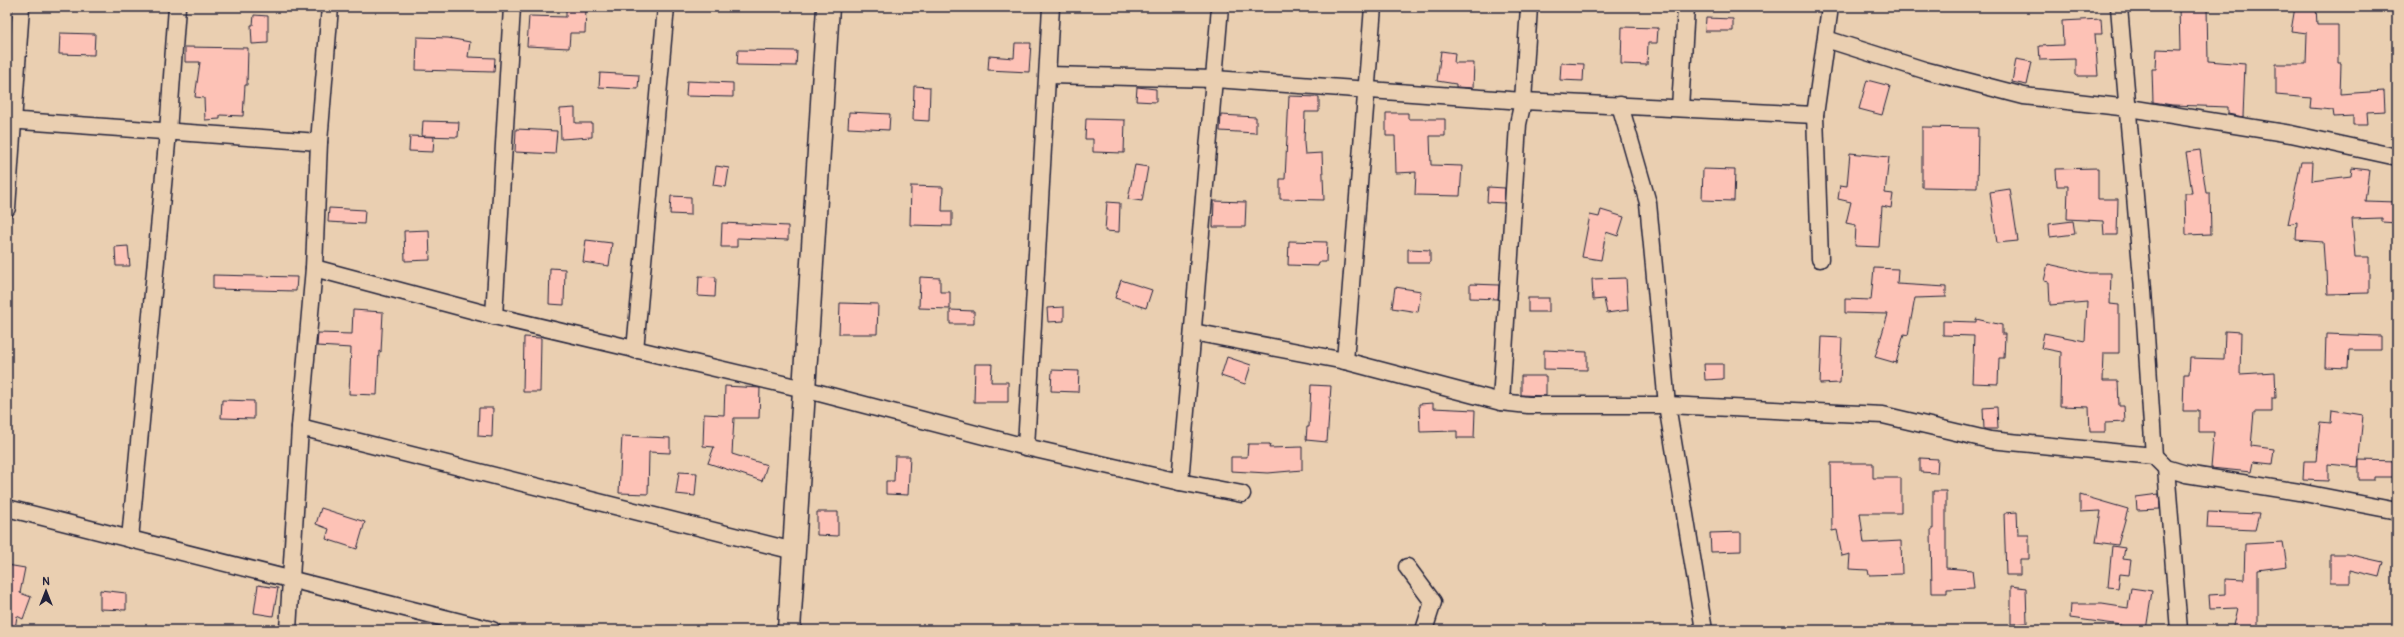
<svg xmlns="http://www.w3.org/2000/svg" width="2404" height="637" viewBox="0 0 2404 637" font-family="Pangolin,sans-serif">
  <rect width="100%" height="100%" fill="#eacfb1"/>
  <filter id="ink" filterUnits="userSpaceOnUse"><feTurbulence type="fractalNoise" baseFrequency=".025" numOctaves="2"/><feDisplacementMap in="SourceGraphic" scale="8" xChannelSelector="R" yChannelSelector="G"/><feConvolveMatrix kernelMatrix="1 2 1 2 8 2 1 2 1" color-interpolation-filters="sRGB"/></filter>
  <g filter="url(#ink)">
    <g fill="#fdc2b6" stroke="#22223b">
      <path d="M2179 7H2207L2208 61 2245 64 2243 117 2228 114V107L2172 105 2153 102 2152 69H2156L2157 49 2180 50Z"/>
      <path d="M2295 7H2316L2317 25H2338V63H2341L2340 94 2384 91 2385 111 2367 112 2368 125H2353V116L2334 117 2333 110 2310 108 2311 98 2276 95V64H2306L2307 33 2291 31Z"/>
      <path d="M566 8 586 9 585 33H570L569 48 527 46 529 16 566 17Z"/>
      <path d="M254 15 268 16V43L252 44 251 25H253Z"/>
      <path d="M1706 18 1733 19V31H1705Z"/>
      <path d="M2101 19 2102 34H2095L2098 76H2076V59L2040 60 2039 46 2063 45 2062 21Z"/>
      <path d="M1622 27 1658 28 1657 43H1648L1647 65 1621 64Z"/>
      <path d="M60 33 95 34 94 55 59 54Z"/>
      <path d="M417 37 448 38 470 42 468 57 495 58 494 72 416 70Z"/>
      <path d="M1015 43H1031L1029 72 988 70 989 56 1014 58Z"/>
      <path d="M185 47 248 48 247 85H245L243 116 220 115V119L205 120 204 98 195 97 200 62H185Z"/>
      <path d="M738 50 797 51 796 66 737 65Z"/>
      <path d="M1441 51 1455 53 1454 63H1474L1473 88 1456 87V84L1437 81Z"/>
      <path d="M2016 59 2032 62 2027 85 2012 82Z"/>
      <path d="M1561 63 1584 64 1583 81 1560 80Z"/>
      <path d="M600 73 639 75 638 89 599 87Z"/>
      <path d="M1867 80 1890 86 1882 115 1859 109Z"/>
      <path d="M687 81 733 83V97L686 96Z"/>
      <path d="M914 86 930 87 929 121 913 120Z"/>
      <path d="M1137 87 1156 89V102L1136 101Z"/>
      <path d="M1289 96 1319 97V112H1305L1304 143 1305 154 1322 153 1324 200 1280 199V179H1285Z"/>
      <path d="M575 108V123H592V137L561 139 560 109Z"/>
      <path d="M849 112 890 114 889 130 848 128Z"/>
      <path d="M1386 113H1408V119H1445V136H1430L1431 165 1462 166 1460 196 1415 195 1416 172 1396 173 1395 136H1386Z"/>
      <path d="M1221 115 1256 117V133L1220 131Z"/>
      <path d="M1086 119 1125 120 1124 153 1093 152V139H1085Z"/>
      <path d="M423 121 459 122 458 137 422 136Z"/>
      <path d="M1922 127 1978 128 1977 188 1922 187Z"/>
      <path d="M516 129 557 131 555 154 515 152Z"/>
      <path d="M410 136 434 137 433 152 409 151Z"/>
      <path d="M2200 150 2206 193H2210L2211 234 2186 235 2185 193H2192L2186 152Z"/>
      <path d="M1850 153 1889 157 1885 193 1893 194 1891 208 1882 206 1879 247 1855 246 1856 225 1846 223 1851 202 1838 199 1840 185 1847 186Z"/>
      <path d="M2301 162H2313L2312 181 2351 176 2352 168 2369 170 2365 201 2397 202V223L2382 222V218L2352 219 2355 257H2369V293L2328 294 2327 271H2325L2323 242 2296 240 2297 222 2288 224Z"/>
      <path d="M1135 165 1148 167 1142 201 1128 199Z"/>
      <path d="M716 166 729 168 726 187 713 185Z"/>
      <path d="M2098 168V199H2118L2117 235H2104L2103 221 2067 219 2068 186H2057L2056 169Z"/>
      <path d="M1703 169 1735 170 1734 201 1702 200Z"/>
      <path d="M911 186 943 187 942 211H952V226L910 225Z"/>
      <path d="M1488 187 1505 188 1504 203 1487 202Z"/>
      <path d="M2010 189 2018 241 1997 243 1990 192Z"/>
      <path d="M671 196 691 197V215L670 214Z"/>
      <path d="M1214 201 1246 202 1245 227H1213Z"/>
      <path d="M1107 202 1120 203 1119 232 1105 231Z"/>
      <path d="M329 208 365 210 364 224 328 222Z"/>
      <path d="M1601 210 1624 217 1618 236 1606 232 1601 260 1582 257 1590 215 1599 217Z"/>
      <path d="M2073 221 2075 234 2050 237 2049 224Z"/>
      <path d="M722 223 788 226V240L737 238V247H721Z"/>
      <path d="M429 230 430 260 405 261 404 231Z"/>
      <path d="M586 240 612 243 609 266 583 262Z"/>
      <path d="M1289 241 1327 242 1326 262H1319L1318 266 1288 265Z"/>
      <path d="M128 246 130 266H116L115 247Z"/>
      <path d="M1408 249 1430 250V263H1408Z"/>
      <path d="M2048 264 2089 273H2111L2110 304 2119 305V353H2104L2103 381H2118L2119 406H2124L2125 422 2105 423V432H2090L2089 407 2060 406 2061 352 2041 348 2044 333 2085 341 2087 302 2050 305 2049 282 2044 281Z"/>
      <path d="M550 268 565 269 564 305 549 304Z"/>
      <path d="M1874 268 1898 269 1897 284 1946 287V297L1915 298 1908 335 1904 334 1896 363 1875 357 1888 314 1845 313V299L1871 300Z"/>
      <path d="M213 275 297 277 296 291 213 289Z"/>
      <path d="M699 276 716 277 715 297 698 296Z"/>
      <path d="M920 277 940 278V292H950V309L919 308Z"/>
      <path d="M1626 278 1628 310 1607 313 1604 299 1593 300 1592 279Z"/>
      <path d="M1121 280 1152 290 1146 308 1115 298Z"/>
      <path d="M1470 284 1499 285 1498 299 1470 298Z"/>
      <path d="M1395 287 1421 291 1418 312 1392 308Z"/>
      <rect x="1528" y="298" width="21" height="14"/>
      <path d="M840 303 878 304 877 334H839Z"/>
      <path d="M1064 307V321L1048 322 1047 308Z"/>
      <path d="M353 310 383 312 381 352 379 351 377 395 349 394 351 348 317 346 318 333 352 334Z"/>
      <path d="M950 310 974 311V324H950Z"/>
      <path d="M1976 319 2002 325V334H2005L2004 358H1999L1998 384 1972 383 1974 336 1943 335V321L1976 322Z"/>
      <path d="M2225 331 2241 332 2240 374 2275 372 2276 398H2272V412H2254L2251 446 2274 449 2272 464 2253 462 2251 472 2211 468 2214 432H2199V411H2183L2184 374H2189L2190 358 2224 359Z"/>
      <path d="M2326 334 2381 336V350H2349L2348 368 2325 367Z"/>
      <path d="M524 337 541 338 540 392H523Z"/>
      <path d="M1822 337 1842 338 1840 383 1820 384Z"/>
      <path d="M1544 350 1587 352V370L1544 369Z"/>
      <path d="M1227 357 1251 365 1245 384 1221 376Z"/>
      <path d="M975 364H992L991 382H1008V402H974Z"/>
      <path d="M1704 364H1723V379L1705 380Z"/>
      <path d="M1052 370 1079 371 1078 392 1051 391Z"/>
      <path d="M1521 376H1546V396L1521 395Z"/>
      <path d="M1311 385 1331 386 1327 442 1306 440 1307 427H1309Z"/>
      <path d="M725 386 760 388 759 418H734L732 454 767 465 762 481 708 463 714 447 703 446 704 414 724 415Z"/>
      <path d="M222 400 254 401V419L221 418Z"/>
      <path d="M1433 403V408L1475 410 1474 438H1457V431L1420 432 1419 404Z"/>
      <path d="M1997 407 1998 429H1984L1983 408Z"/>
      <path d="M479 408H493L492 437 478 436Z"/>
      <path d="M2332 410 2363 415 2358 467 2328 464V481L2303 480 2304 461H2316L2320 422 2331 423Z"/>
      <path d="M622 436 670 438V453L649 452 648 494 619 493Z"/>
      <path d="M1248 444H1270L1269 448 1302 447V470L1268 473 1231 471V457H1247Z"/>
      <path d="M895 456H910L908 495 886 494V481H894Z"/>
      <path d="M1920 458 1938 459 1937 473 1920 472Z"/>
      <path d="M2359 460 2397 461V477H2374V480H2359Z"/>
      <path d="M1831 463H1873V478H1901V513H1860L1864 543 1901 541 1902 574 1869 575 1868 570 1849 569 1850 554 1842 556 1837 530 1832 531Z"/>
      <path d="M679 472 697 473 695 496 676 494Z"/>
      <path d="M1933 491H1946V568L1972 570 1974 588 1947 589V593H1932L1931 529H1933Z"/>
      <path d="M2159 494 2160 509 2137 510 2136 497Z"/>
      <path d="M2080 495 2128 509 2118 545 2096 542 2101 511 2080 512Z"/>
      <path d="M321 508 365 522 357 549 326 539 329 529 316 524Z"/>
      <path d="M817 512H838V536L817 535Z"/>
      <path d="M2017 512 2018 535H2029V559H2020V575H2006L2004 513Z"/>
      <path d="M2208 512 2259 514 2255 530 2207 528Z"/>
      <path d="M1741 532V551L1711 552 1710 533Z"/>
      <path d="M2283 542 2287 566 2258 570V630H2232L2237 608 2210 609 2209 595 2225 594V579L2244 580 2245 544Z"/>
      <path d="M2112 546 2125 548 2123 559 2131 560 2129 575 2120 574 2118 588 2108 587Z"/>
      <path d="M2330 554H2347L2383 562 2379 577 2350 570V583H2330Z"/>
      <path d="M7 565 25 568 20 593 31 597 23 619 17 616 15 629 7 628Z"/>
      <path d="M258 585 278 588 273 616 254 613Z"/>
      <path d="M2011 586 2026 588 2027 623 2011 624Z"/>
      <path d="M2131 588 2152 591 2146 630H2122V625L2070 618 2071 604H2102L2128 608Z"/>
      <path d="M100 590 126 593V610L100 609Z"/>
    </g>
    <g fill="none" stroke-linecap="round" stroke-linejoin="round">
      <g stroke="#22223b" stroke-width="19">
        <g id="street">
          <path d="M2119 7 2143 290 2154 456"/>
          <path d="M1826 39 1924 70 2024 96 2129 108 2291 134 2397 157"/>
          <path d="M1048 75 1215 79 1523 101 1815 115"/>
          <path d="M1620 105 1648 203 1667 405 1704 630"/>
          <path d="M1680 108 1686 7"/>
          <path d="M7 120 319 142"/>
          <path d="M7 208 21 7"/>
          <path d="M1820 259 1815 115 1830 7"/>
          <path d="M314 268 494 316 804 389 1026 447 1180 482 1242 494"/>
          <path d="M494 316 512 7"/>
          <path d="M1193 332 1345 361 1501 402 1528 405H1667L1883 415 1990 440 2154 456 2166 468 2186 474 2299 492 2397 511"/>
          <path d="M635 350 666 7"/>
          <path d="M1345 361 1373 7"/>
          <path d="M1501 402 1518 124 1523 101 1529 7"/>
          <path d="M300 427 794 551"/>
          <path d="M1026 447 1051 7"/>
          <path d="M2166 468 2179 630"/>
          <path d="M1180 482 1220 7"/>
          <path d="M7 508 492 630"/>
          <path d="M130 539 168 132 177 7"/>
          <path d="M1407 567 1433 602 1424 630"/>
          <path d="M288 630 300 427 314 268 319 142 330 7"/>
        </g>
      </g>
      <g stroke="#22223b" stroke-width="25">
        <path id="secondary" d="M789 630 828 7"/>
      </g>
      <use href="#street" stroke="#eacfb1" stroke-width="16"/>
      <use href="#secondary" stroke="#eacfb1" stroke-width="22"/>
    </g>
  </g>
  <rect width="2404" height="637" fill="none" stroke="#eacfb1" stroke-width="24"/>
  <rect x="12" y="12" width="2380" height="613" fill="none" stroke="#22223b" stroke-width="1.5" filter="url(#ink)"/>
  <g transform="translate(46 591)" stroke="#eacfb1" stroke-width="3" paint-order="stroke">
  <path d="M0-3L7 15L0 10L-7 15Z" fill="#22223b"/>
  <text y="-6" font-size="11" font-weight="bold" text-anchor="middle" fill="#22223b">N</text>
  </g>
</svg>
